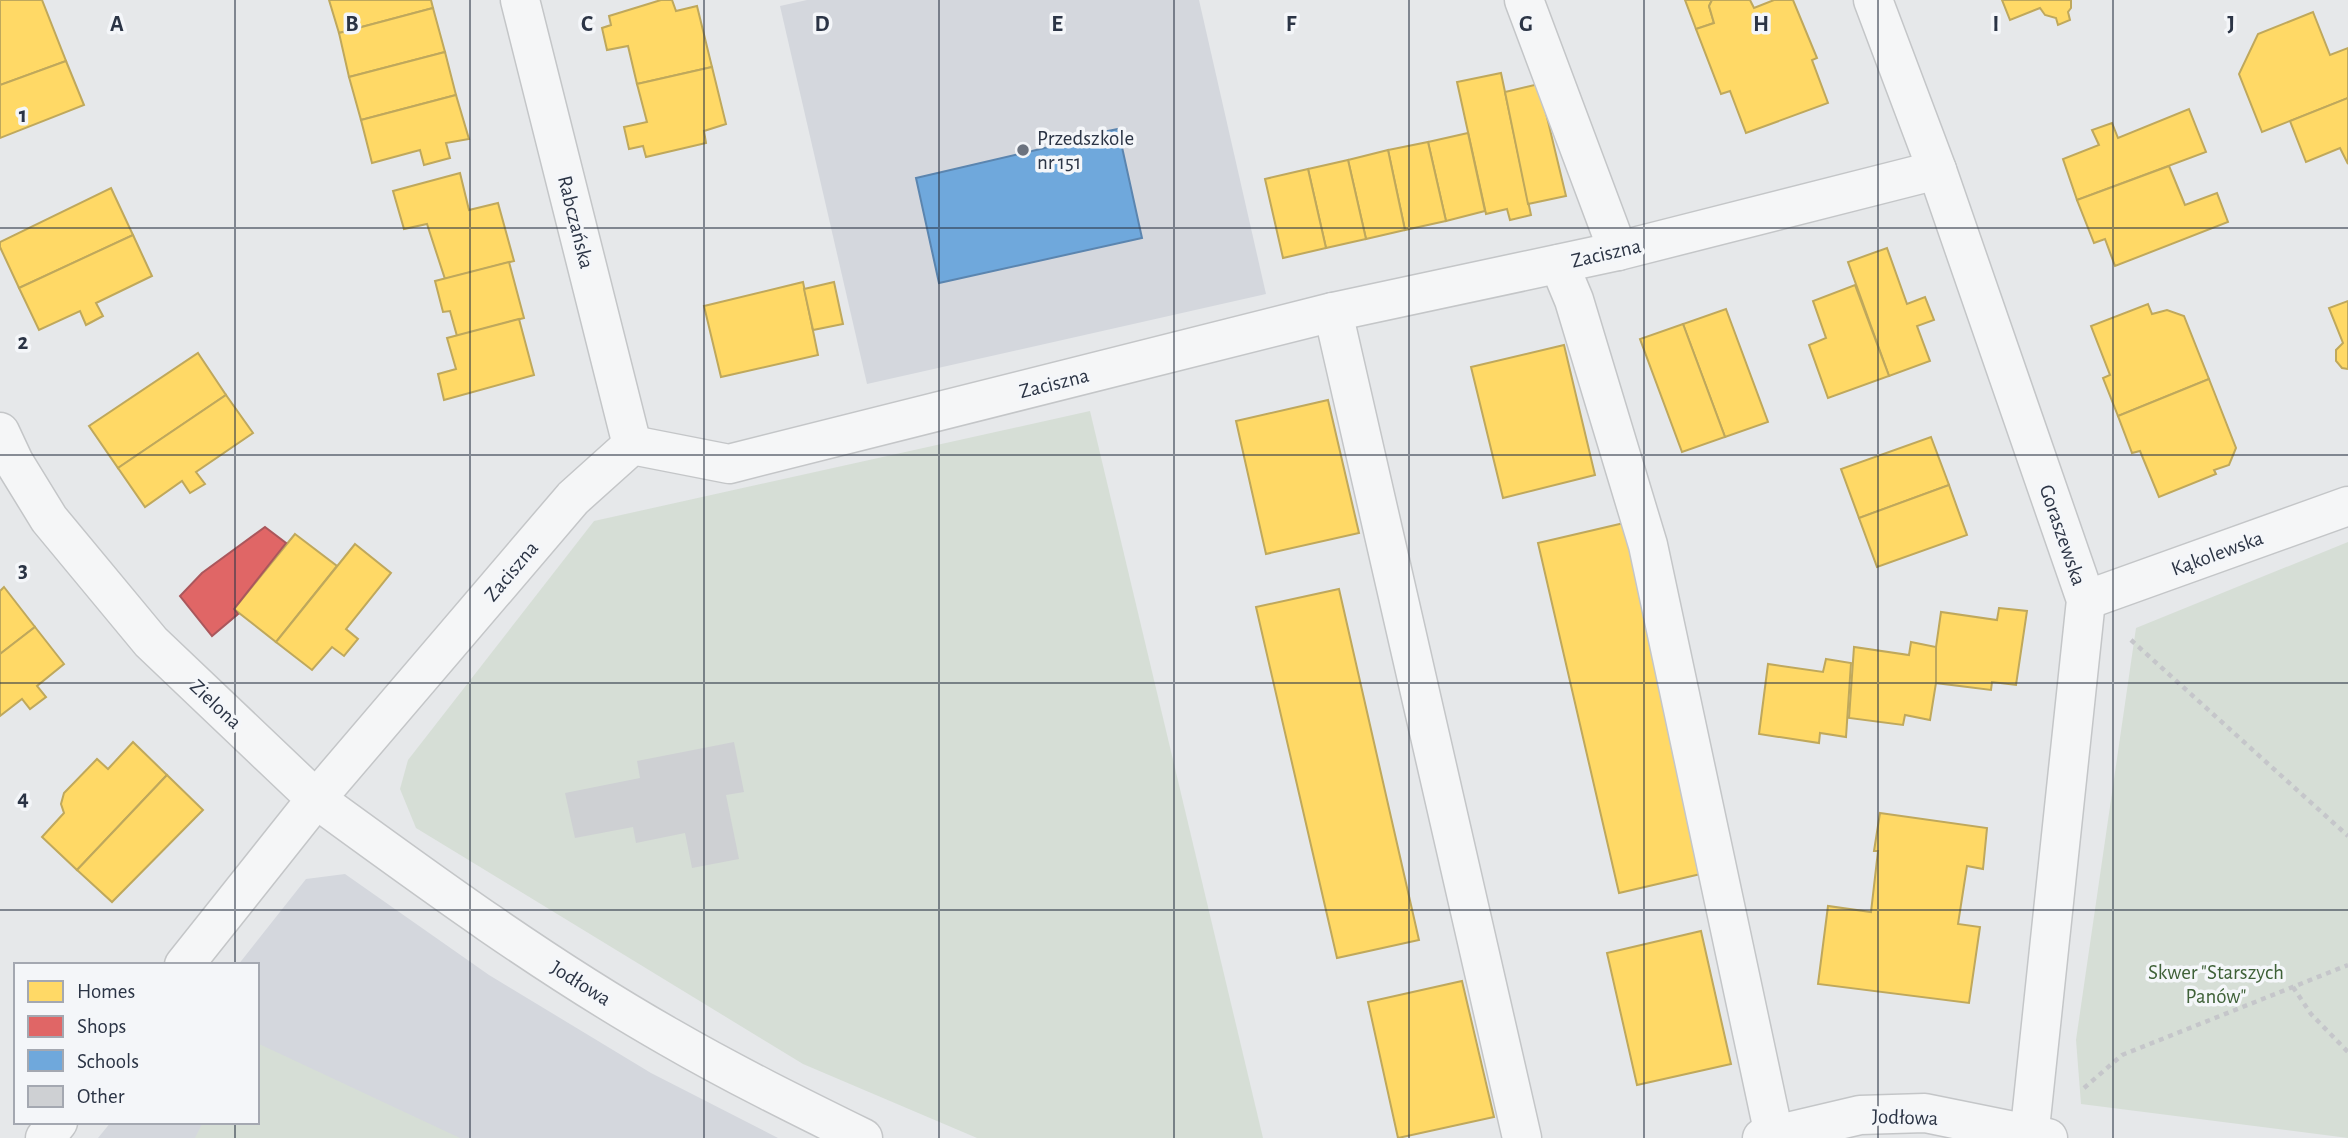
<svg xmlns="http://www.w3.org/2000/svg" width="2348" height="1138" viewBox="0 0 2348 1138" font-family="'Alegreya Sans',sans-serif">
  <rect width="100%" height="100%" fill="#e6e8ea"/>
  <g fill="#d4d7dd">
    <path d="M807 0H1199L1266 294 867 384 780 6Z"/>
    <path d="M345 874 489 975 651 1073 778 1138H98L111 1122H257V965H238L306 879Z"/>
  </g>
  <g fill="#d6ded6">
    <path d="M1090 411 1263 1138H977L803 1064 416 828 400 789 408 760 594 521Z"/>
    <path d="M2348 542V1138L2081 1104 2076 1040 2136 628Z"/>
    <path d="M257 1043 460 1138H195L203 1122H257Z"/>
  </g>
  <g fill="#ffd966" stroke="#bfa85c" stroke-width="2">
    <path d="M0 0H42L66 61 0 85Z"/>
    <path d="M329 0H431L433 8 339 33Z"/>
    <path d="M661 0H672L676 11 697 6 712 67 637 84 628 46 607 50 602 28 611 25 609 16Z"/>
    <path d="M1685 0H1712L1709 6 1714 23 1696 29Z"/>
    <path d="M1712 0H1750L1754 8 1774 0H1793L1817 58 1812 60 1828 103 1746 133 1730 91 1721 94 1696 29 1714 23 1709 6Z"/>
    <path d="M2002 0H2071V8L2068 12 2070 20 2058 25 2056 18 2045 15 2040 8 2010 20Z"/>
    <path d="M433 8 445 52 349 77 339 33Z"/>
    <path d="M2313 12 2330 55 2348 48V98L2262 132 2239 74 2258 34Z"/>
    <path d="M445 52 456 95 361 120 349 77Z"/>
    <path d="M66 61 84 105 0 138V85Z"/>
    <path d="M712 67 726 124 704 131 706 143 646 157 643 146 629 149 624 127 647 122 637 84Z"/>
    <path d="M1501 73 1531 215 1510 220 1507 209 1486 214 1457 82Z"/>
    <path d="M1539 84 1566 196 1528 204 1505 92Z"/>
    <path d="M456 95 469 139 446 143 450 158 424 165 420 150 372 163 361 120Z"/>
    <path d="M2348 98V164L2340 148 2306 162 2290 121Z"/>
    <path d="M2189 109 2206 152 2077 200 2063 159 2099 145 2092 130 2112 123 2118 138Z"/>
    <path d="M1468 133 1485 211 1446 221 1428 142Z"/>
    <path d="M1428 142 1446 221 1405 230 1388 150Z"/>
    <path d="M1388 150 1405 230 1366 239 1348 160Z"/>
    <path d="M1348 160 1366 239 1326 248 1308 169Z"/>
    <path d="M2169 166 2185 205 2217 193 2228 222 2115 266 2105 239 2094 243 2077 200Z"/>
    <path d="M1308 169 1326 248 1283 258 1265 179Z"/>
    <path d="M460 173 469 210 498 203 514 261 445 279 427 224 404 229 393 191Z"/>
    <path d="M111 188 133 235 19 288 0 247V242Z"/>
    <path d="M133 235 152 276 96 303 103 316 86 325 80 311 39 330 19 288Z"/>
    <path d="M1887 248 1907 304 1925 297 1934 320 1917 326 1930 361 1889 376 1848 262Z"/>
    <path d="M509 262 524 318 457 336 450 311 443 312 435 281Z"/>
    <path d="M803 282 818 355 721 377 704 306Z"/>
    <path d="M834 282 843 324 813 330 804 289Z"/>
    <path d="M1855 285 1889 376 1828 398 1809 345 1826 338 1813 301Z"/>
    <path d="M2348 301V369L2342 368 2336 361V350L2343 343 2329 308Z"/>
    <path d="M2148 304 2152 314 2167 310 2184 316 2209 379 2118 416 2103 378 2110 375 2091 326Z"/>
    <path d="M1726 309 1768 422 1725 437 1683 324Z"/>
    <path d="M519 319 534 375 444 400 438 374 456 369 447 338Z"/>
    <path d="M1683 324 1725 437 1682 452 1640 339Z"/>
    <path d="M1564 345 1595 475 1503 498 1471 367Z"/>
    <path d="M198 353 226 395 118 468 89 426Z"/>
    <path d="M2209 379 2236 448 2229 465 2214 470 2216 474 2159 497 2140 451 2132 453 2118 416Z"/>
    <path d="M226 395 253 433 196 472 205 484 190 493 182 481 145 507 118 468Z"/>
    <path d="M1328 400 1359 533 1266 554 1236 421Z"/>
    <path d="M1931 437 1949 485 1859 518 1841 469Z"/>
    <path d="M1949 485 1967 535 1877 567 1859 518Z"/>
    <path d="M1624 523 1705 873 1619 893 1538 543Z"/>
    <path d="M295 534 337 566 276 642 234 609Z"/>
    <path d="M355 544 391 573 346 629 358 639 344 656 332 647 312 670 276 642Z"/>
    <path d="M4 587 35 627 0 654V591Z"/>
    <path d="M1339 589 1419 940 1337 958 1256 607Z"/>
    <path d="M1999 608 2027 611 2016 685 1992 682 1991 690 1936 683V647L1941 612 1997 620Z"/>
    <path d="M35 627 64 664 37 686 46 697 30 709 22 699 0 716V654Z"/>
    <path d="M1911 642 1936 647V683L1930 720 1905 715 1903 725 1849 718 1854 647 1909 655Z"/>
    <path d="M1826 659 1851 663 1846 737 1820 733 1819 743 1759 734 1768 664 1823 672Z"/>
    <path d="M133 742 167 775 77 870 42 837 64 813 61 804 64 793 97 759 108 769Z"/>
    <path d="M167 775 203 810 112 902 77 870Z"/>
    <path d="M1880 813 1987 828 1983 869 1967 866 1958 924 1980 927 1969 1003 1818 984 1828 906 1871 912 1878 851H1874Z"/>
    <path d="M1701 931 1731 1064 1637 1085 1607 953Z"/>
    <path d="M1462 981 1494 1117 1398 1138 1368 1002Z"/>
  </g>
  <path fill="#e06666" stroke="#aa575c" stroke-width="2" d="M265 527 286 543 234 609 238 614 212 636 180 596 202 573Z"/>
  <path fill="#6fa8dc" stroke="#5b85af" stroke-width="2" d="M1118 129 1142 238 939 283 916 178 1049 147 1048 143Z"/>
  <path fill="#ced0d3" d="M734 742 744 792 726 795 739 859 692 868 685 833 636 843 633 827 575 838 565 793 640 778 637 761Z"/>
  <g fill="none" stroke-linecap="round" stroke-linejoin="round">
    <g stroke="#c4c6c8" stroke-width="41">
      <g id="minor">
        <path d="M520 0 632 445"/>
        <path d="M1524 0 1618 251"/>
        <path d="M1873 0 1937 170 2086 600 2029 1138"/>
        <path d="M1559 264 1574 300 1648 545 1774 1135"/>
        <path d="M1333 312 1522 1138"/>
        <path d="M0 432 14 462 49 519 151 642 316 799 184 965"/>
        <path d="M2086 600 2348 506"/>
        <path d="M45 1138 58 1122"/>
        <path d="M863 1138C798 1106 733 1074 669 1037 546 967 431 883 316 799L573 498 632 445 729 464 1333 312 1618 251 1937 170"/>
        <path d="M1762 1138 1860 1115 1925 1113 2048 1138"/>
      </g>
    </g>
    <g stroke="#c5c6ca" stroke-width="4.5" stroke-dasharray="5 5" stroke-linecap="butt">
      <path d="M2131 640 2348 836"/>
      <path d="M2293 987 2311 1014 2348 1052"/>
      <path d="M2084 1088 2122 1055 2348 965"/>
    </g>
    <use href="#minor" stroke="#f5f6f7" stroke-width="38"/>
  </g>
  <path fill="none" stroke="#2b3445" stroke-width="2" stroke-opacity="0.55" d="M235 0V965M470 0V1138M704 0V1138M939 0V1138M1174 0V1138M1409 0V1138M1644 0V1138M1878 0V1138M2113 0V1138M0 228H2348M0 455H2348M0 683H2348M0 910H2348M235 1122V1138"/>
  <circle fill="#6c737f" stroke="#f4f6f9" stroke-width="2.5" cx="1023" cy="150" r="7"/>
  <g text-anchor="middle" stroke-width="7" stroke-linejoin="round" paint-order="stroke">
    <g font-size="21" fill="#2b3445" stroke="#f4f6f9" text-anchor="start">
      <text x="1037" y="145">Przedszkole<tspan x="1037" dy="24">nr 151</tspan></text>
    </g>
    <g font-size="21" fill="#2b3445" stroke="#f4f6f9">
      <text transform="translate(576 222) rotate(76)" y="7">Rabczańska</text>
      <text transform="translate(1606 253) rotate(-13)" y="7">Zaciszna</text>
      <text transform="translate(1054 383) rotate(-14)" y="7">Zaciszna</text>
      <text transform="translate(2063 535) rotate(71)" y="7">Goraszewska</text>
      <text transform="translate(2217 553) rotate(-20)" y="7">Kąkolewska</text>
      <text transform="translate(511 571) rotate(-50)" y="7">Zaciszna</text>
      <text transform="translate(216 704) rotate(43)" y="7">Zielona</text>
      <text transform="translate(581 983) rotate(32)" y="7">Jodłowa</text>
      <text transform="translate(1905 1117) rotate(2)" y="7">Jodłowa</text>
    </g>
    <g font-size="21" fill="#3f6138" stroke="#f4f6f9">
      <text x="2216" y="979">Skwer "Starszych<tspan x="2216" dy="24">Panów"</tspan></text>
    </g>
  </g>
  <g font-size="23" text-anchor="middle" font-weight="bold" fill="#2b3445" stroke="#f4f6f9" stroke-width="7" stroke-linejoin="round" paint-order="stroke">
    <text x="117" y="31">A</text>
    <text x="352" y="31">B</text>
    <text x="587" y="31">C</text>
    <text x="822" y="31">D</text>
    <text x="1057" y="31">E</text>
    <text x="1291" y="31">F</text>
    <text x="1526" y="31">G</text>
    <text x="1761" y="31">H</text>
    <text x="1996" y="31">I</text>
    <text x="2231" y="31">J</text>
    <text x="23" y="122">1</text>
    <text x="23" y="349">2</text>
    <text x="23" y="577">3</text>
    <text x="23" y="805">4</text>
  </g>
  <rect x="14" y="963" width="245" height="161" fill="#f4f6f9" stroke="#a4a8b1" stroke-width="2"/>
  <rect x="28" y="981" width="35" height="21" fill="#ffd966" stroke="#a4a8b1" stroke-width="2"/>
  <text x="77" y="998" font-size="21" fill="#2b3445">Homes</text>
  <rect x="28" y="1016" width="35" height="21" fill="#e06666" stroke="#a4a8b1" stroke-width="2"/>
  <text x="77" y="1033" font-size="21" fill="#2b3445">Shops</text>
  <rect x="28" y="1050" width="35" height="21" fill="#6fa8dc" stroke="#a4a8b1" stroke-width="2"/>
  <text x="77" y="1068" font-size="21" fill="#2b3445">Schools</text>
  <rect x="28" y="1086" width="35" height="21" fill="#ced0d3" stroke="#a4a8b1" stroke-width="2"/>
  <text x="77" y="1103" font-size="21" fill="#2b3445">Other</text>
</svg>
